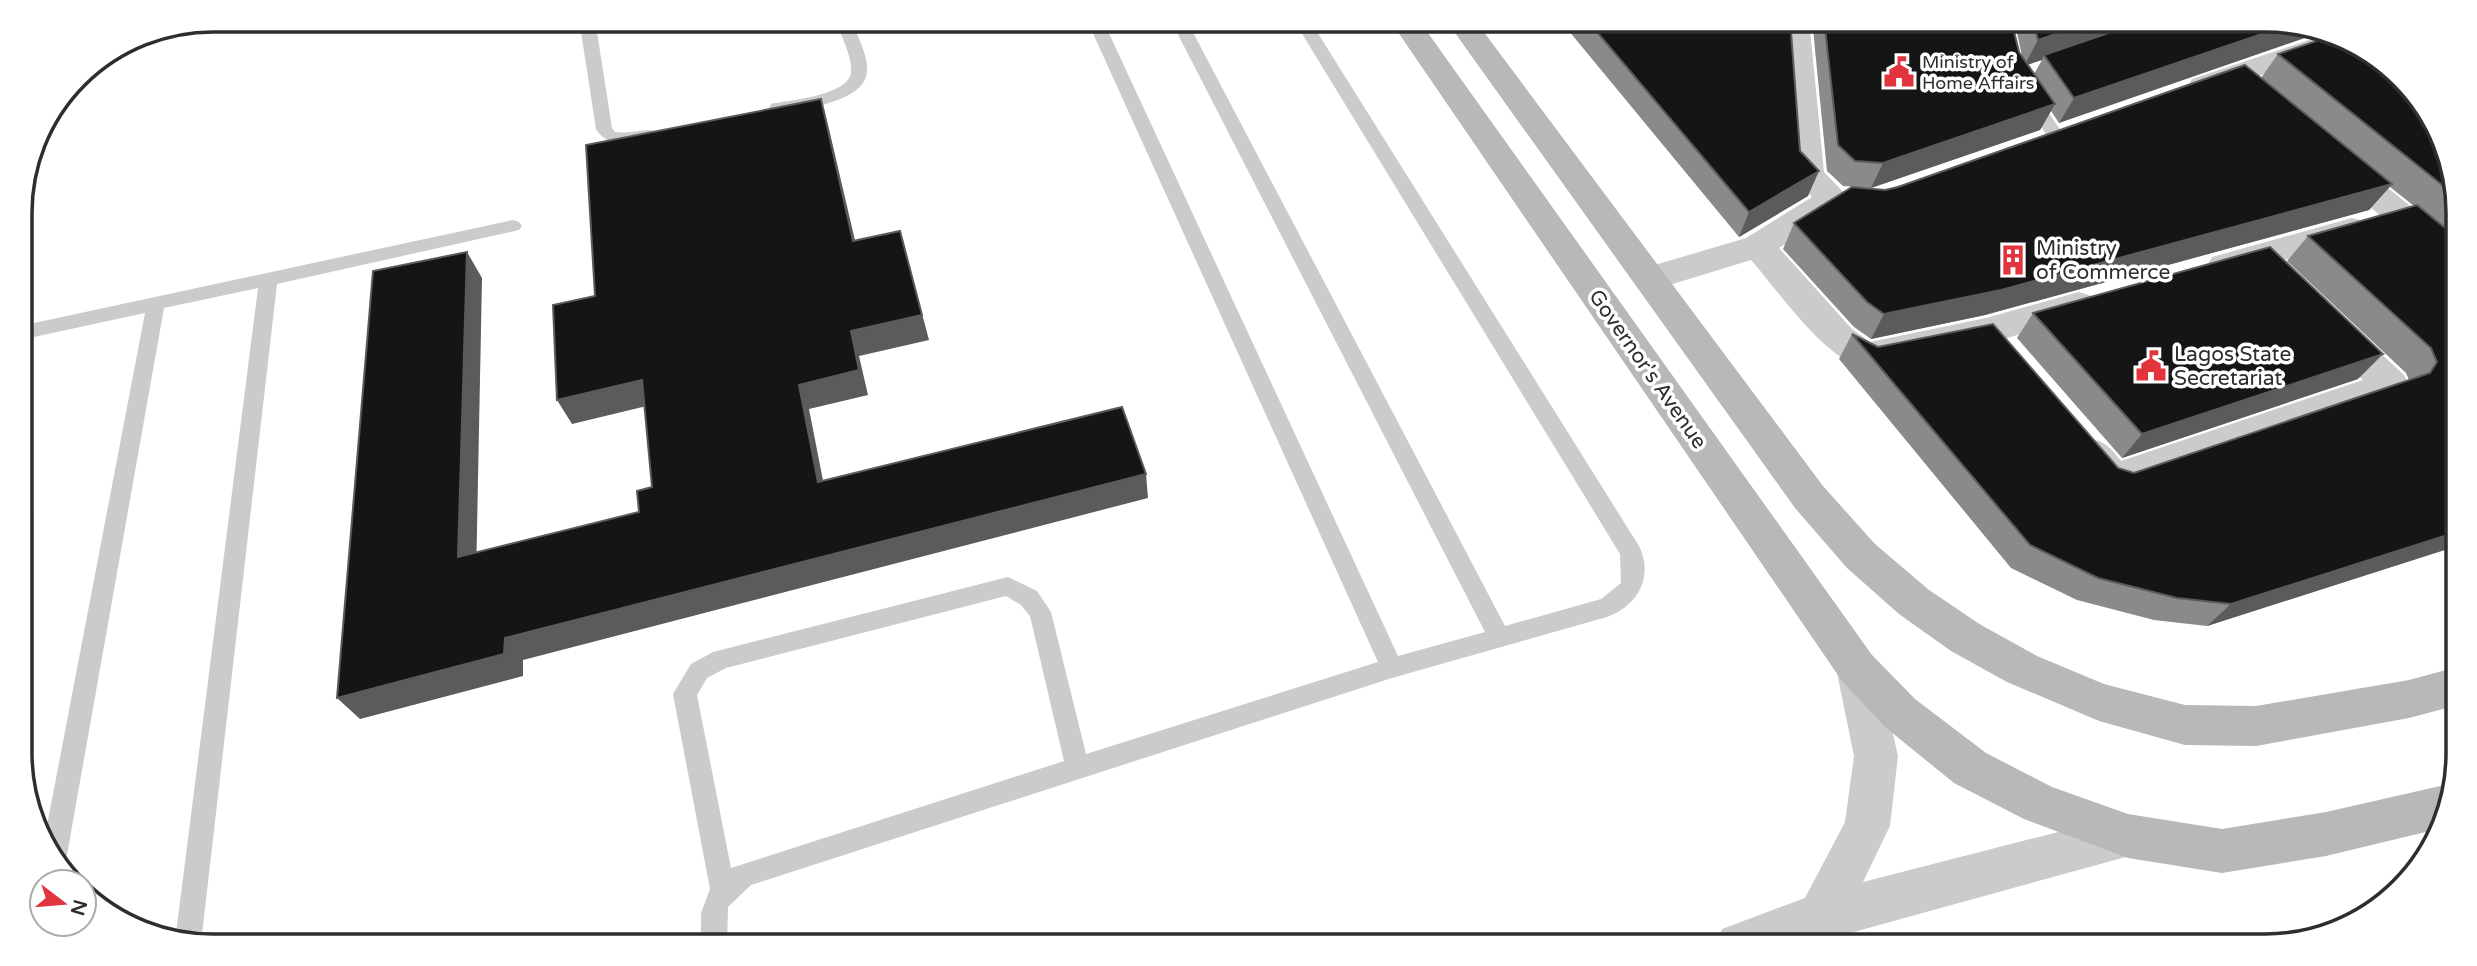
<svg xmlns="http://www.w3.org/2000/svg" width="2477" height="966" viewBox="0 0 2477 966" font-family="'Varela Round',sans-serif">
  <rect width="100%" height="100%" fill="#fff"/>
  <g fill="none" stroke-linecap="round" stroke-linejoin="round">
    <path stroke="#cbcbcb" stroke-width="5" stroke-dasharray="3.5 3.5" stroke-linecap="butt" d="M1946 935 1952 946"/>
    <g fill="#cbcbcb" fill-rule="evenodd">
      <path d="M579 19H595L612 128 615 132C629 134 643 128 656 131L658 135 656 139C634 145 609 150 596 129Z"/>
      <path d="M835 19H851C856 34 869 56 867 72 864 103 801 109 777 113L771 112 769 108 771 104C789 100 847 96 851 73 853 57 840 34 835 19Z"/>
      <path d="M1092 19H1108L1107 29 1398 656 1485 632 1170 19H1186L1505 626 1601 599 1621 583 1620 554 1293 19H1309L1639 546C1654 576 1638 606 1607 617L1392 678 751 885 728 907 727 947H701V913L710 889 673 694 691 664 713 652 1008 577 1037 591 1051 612 1086 754 1378 662 1091 29ZM1006 596 1021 605 1030 616 1064 761 731 868 697 695 707 678 726 668Z"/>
      <path d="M2031 94 2037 95 2063 134 2066 138 2063 142H2051L2023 99Z"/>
      <path d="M513 220 519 222 522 226 519 230 277 284 201 943 175 941 258 288 164 308 67 855 63 864 59 865 45 836 145 313 20 340V326Z"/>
    </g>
    <g fill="#cbcbcb" fill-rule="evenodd">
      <path d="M1781 19H1809L1824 172 1850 199 1845 207 1779 248 1852 329 1870 342 1986 318 2079 292 2091 296 2096 305 2091 314 1986 344 1864 369C1823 357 1780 293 1751 260L1650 291 1638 288 1633 279 1638 270 1746 238 1812 197 1792 176Z"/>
      <path d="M2321 36 2331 39 2336 45 2331 51 2203 95 2192 93 2188 86 2192 79Z"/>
      <path d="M2339 154 2350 157 2447 236 2452 244 2447 252 2435 256 2423 252 2328 171 2323 164 2328 157Z"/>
      <path d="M2352 218 2364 221 2369 229 2364 237 2224 277 2212 273 2207 265 2212 257Z"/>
      <path d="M2334 317 2346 321 2404 375 2409 385 2404 395 2114 494C2095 488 2082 471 2073 453L2079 442C2100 435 2108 445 2121 461L2363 380 2322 339 2316 330 2322 321Z"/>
      <path d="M1857 649 1872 655 1878 668 1898 756 1890 826 1863 882 2128 814 2144 820 2151 836 2144 852 1803 946H1715L1722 929 1805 898 1845 822 1854 756 1836 668 1842 655Z"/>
    </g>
    <g fill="#b8b8b8" fill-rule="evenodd">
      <path d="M1389 19H1418L1872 655 1915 699 1986 753 2052 787 2128 814 2222 829 2326 812 2449 784 2453 785 2447 816 2438 829 2326 856 2222 873 2128 858 2024 819 1954 783 1885 727 1842 681Z"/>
      <path d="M1445 19H1474L1823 486 1875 544 1929 590 1981 625 2037 656 2104 684 2185 705 2256 706 2409 680 2457 667 2458 705 2409 718 2256 746 2185 745 2099 721 2007 682 1951 651 1899 614 1847 568 1795 508Z"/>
    </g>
  </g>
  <g fill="#8a8a8a" fill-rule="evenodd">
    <path d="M1559 19H1790L1800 151 1808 196 1739 237Z"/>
    <path d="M1812 19H2011L2019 52 2022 56 2014 19H2265L2059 123 2051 111 2040 130 1871 188 1843 186 1827 171ZM2042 60 2034 74 2028 64Z"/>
    <path d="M2278 54 2456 187 2457 546 2207 626 2154 620 2077 600 2011 568 1839 359 1852 334 2118 468 2134 473 2409 380 2406 373 2287 261 2308 236 2414 206 2390 187 2369 210 1985 315 1871 339 1854 327 1783 249 1794 223 1885 190 2261 78Z"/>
    <path d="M2033 313 2358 379 2122 458 2017 338Z"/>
  </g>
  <g fill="#5b5b5b">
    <path d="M2100 19H2161L2044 55 2042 60 2024 66 2038 40Z"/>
    <path d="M2291 24 2328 30 2059 123 2074 98Z"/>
    <path d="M821 99 828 125 861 266 853 241Z"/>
    <path d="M2055 104 2040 130 1871 188 1883 163Z"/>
    <path d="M1819 171 1808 196 1739 237 1749 212Z"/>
    <path d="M2392 184 2369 210 1985 315 1871 339 1884 314Z"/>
    <path d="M900 231 929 340 859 356 868 395 809 409 828 506 818 482 799 385 851 331Z"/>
    <path d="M467 252 482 278 476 580 458 557Z"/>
    <path d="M2383 354 2358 379 2122 458 2142 434Z"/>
    <path d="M642 380 655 404 572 424 557 400Z"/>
    <path d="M1146 474 1148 498 523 660V676L360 719 337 698 505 638Z"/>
    <path d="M2457 532V546L2207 626 2231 604Z"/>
  </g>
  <g fill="#151515" stroke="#5b5b5b" stroke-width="2">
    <path d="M1586 19H1790L1800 151 1819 171 1749 212Z"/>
    <path d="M1824 19H2011L2019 52 2055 104 1883 163 1855 161 1838 145Z"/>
    <path d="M2033 19H2100L2038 40Z"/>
    <path d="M2149 19H2265L2291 24 2074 98 2044 55Z"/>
    <path d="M2334 35 2418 94 2456 187V196L2278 54Z"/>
    <path d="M2245 65 2392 184 2001 290 1884 314 1867 302 1794 223 1852 187 1885 190 1898 187Z"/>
    <path d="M821 99 853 241 900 231 922 315 851 331 859 370 799 385 818 482 1122 407 1146 474 505 638 504 654 337 698 373 271 467 252 458 557 639 512 637 491 652 487 642 380 557 400 553 305 595 296 586 145Z"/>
    <path d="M2417 205 2456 237 2457 532 2231 604 2177 598 2098 578 2030 545 1852 334 1878 347 1993 324 2118 468 2134 473 2430 373 2437 362 2431 348 2308 236Z"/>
    <path d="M2270 247 2383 354 2142 434 2033 313Z"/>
  </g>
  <defs>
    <g id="civic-bare" transform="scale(2.415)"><path d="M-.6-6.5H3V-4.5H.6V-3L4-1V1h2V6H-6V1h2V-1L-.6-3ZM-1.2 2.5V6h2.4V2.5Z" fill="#e2343c" stroke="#fff" stroke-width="2.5" paint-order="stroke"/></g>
    <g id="building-bare" transform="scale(2.415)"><path d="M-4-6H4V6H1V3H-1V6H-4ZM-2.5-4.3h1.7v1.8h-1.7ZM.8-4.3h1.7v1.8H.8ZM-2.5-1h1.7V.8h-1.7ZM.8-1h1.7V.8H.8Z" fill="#e2343c" stroke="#fff" stroke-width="2.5" paint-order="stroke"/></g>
  </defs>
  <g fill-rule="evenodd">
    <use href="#civic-bare" x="1899" y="72"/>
    <use href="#building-bare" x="2013" y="260"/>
    <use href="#civic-bare" x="2151" y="366"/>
  </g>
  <g text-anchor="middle" stroke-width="7" stroke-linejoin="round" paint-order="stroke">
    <g font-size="18" fill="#2e2e2e" stroke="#fff" text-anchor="start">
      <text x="1922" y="68">Ministry of<tspan x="1922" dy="21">Home Affairs</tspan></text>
    </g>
    <g font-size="21" fill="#2e2e2e" stroke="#fff" text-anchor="start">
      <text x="2036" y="255">Ministry<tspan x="2036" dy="24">of Commerce</tspan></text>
      <text x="2174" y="361">Lagos State<tspan x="2174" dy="24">Secretariat</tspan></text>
    </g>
    <g font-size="21" fill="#2e2e2e" stroke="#fff">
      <text transform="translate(1648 369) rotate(55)" y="7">Governor's Avenue</text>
    </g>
  </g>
  <path d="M0 0H2477V966H0ZM213 32H2265A181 181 0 0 1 2446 213V753A181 181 0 0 1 2265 934H213A181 181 0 0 1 32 753V213A181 181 0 0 1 213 32Z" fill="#fff" fill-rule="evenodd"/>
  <path fill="none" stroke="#2e2e2e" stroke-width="3.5" d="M213 32H2265A181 181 0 0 1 2446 213V753A181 181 0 0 1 2265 934H213A181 181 0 0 1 32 753V213A181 181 0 0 1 213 32Z"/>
  <g transform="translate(63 903) rotate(106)"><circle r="33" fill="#ffffff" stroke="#ababab" stroke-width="2"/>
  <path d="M0-5L12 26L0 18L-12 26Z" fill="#e2343c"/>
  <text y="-10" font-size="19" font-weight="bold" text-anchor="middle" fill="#2e2e2e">N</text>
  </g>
</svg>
